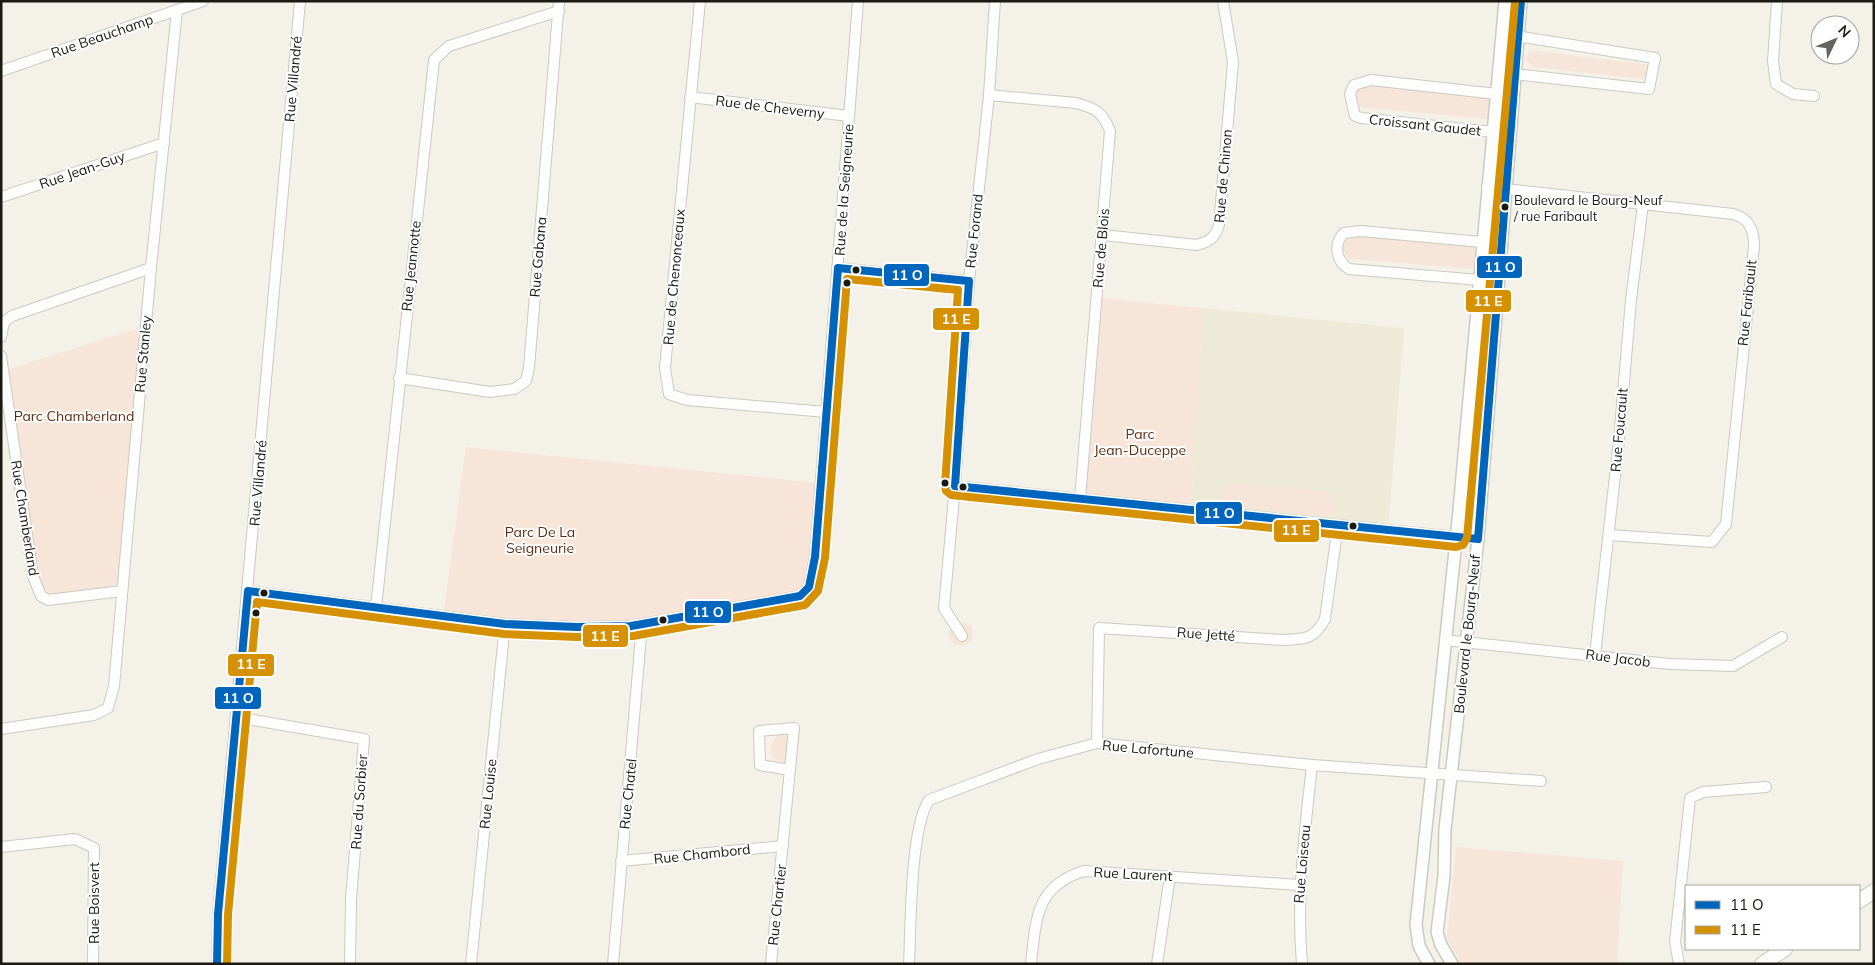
<svg xmlns="http://www.w3.org/2000/svg" width="1875" height="965" viewBox="0 0 1875 965" font-family="Mulish,sans-serif">
  <rect width="100%" height="100%" fill="#f4f2e8"/>
  <path fill="#edead7" d="M1203 308 1404 328 1388 530 1191 510Z"/>
  <g fill="#f7e5d9">
    <path d="M1531 50 1649 65 1650 71 1643 79 1532 67 1525 58Z"/>
    <path d="M1372 84 1485 97 1491 102 1492 113 1487 119 1359 107 1355 99 1358 87Z"/>
    <path d="M1354 234 1474 245 1479 253 1477 264 1470 269 1350 259C1339 249 1341 242 1354 234Z"/>
    <path d="M1097 298 1203 308 1191 510 1080 499Z"/>
    <path d="M145 326 122 592 68 599 41 595 3 371Z"/>
    <path d="M466 447 819 483 815 559 801 595 627 626 443 616Z"/>
    <path d="M1233 483 1328 491 1335 499 1337 512 1325 516 1226 506 1220 494 1223 487Z"/>
    <circle cx="961" cy="634" r="12"/>
    <path d="M780 734 788 737 795 745 793 758 785 763C766 759 766 745 780 734Z"/>
    <path d="M1456 847 1623 861 1617 964H1461L1447 938Z"/>
  </g>
  <g fill="none" stroke-linecap="round" stroke-linejoin="round">
    <g stroke="#cbcac2" stroke-width="12">
      <g id="minor">
        <path d="M700 1 665 368 669 394 687 400 826 412"/>
        <path d="M1777 1 1773 61 1776 84 1793 94 1814 96"/>
        <path d="M1 71 203 1"/>
        <path d="M1514 74 1649 89 1655 58 1516 36"/>
        <path d="M989 95 1076 103C1095 108 1103 112 1110 131L1080 499"/>
        <path d="M690 97 849 116"/>
        <path d="M1493 132 1362 118 1355 116 1350 94 1354 85 1371 80 1497 94"/>
        <path d="M1487 187 1733 214C1749 218 1754 230 1754 246L1726 524 1712 542 1609 535"/>
        <path d="M1 197 164 143"/>
        <path d="M1103 235 1197 245C1210 241 1215 238 1219 225L1233 62 1223 1"/>
        <path d="M838 268 969 281"/>
        <path d="M1480 280 1349 269C1336 261 1333 244 1344 233L1361 231 1482 242"/>
        <path d="M1 337 4 322 12 316 151 268"/>
        <path d="M1 356 33 576 41 596 48 600 122 591"/>
        <path d="M399 378 490 392 514 389 526 381 529 368 559 1"/>
        <path d="M955 486 1478 539"/>
        <path d="M248 591 505 624 577 627 631 626 800 596 809 587 815 557 858 1"/>
        <path d="M376 608 434 60 449 46 559 11"/>
        <path d="M962 636 944 608 955 486 969 281 989 95 995 1"/>
        <path d="M1445 640 1670 664 1733 666 1782 637"/>
        <path d="M1595 655 1619 440 1631 300 1643 204"/>
        <path d="M236 717 364 739 351 899 350 964"/>
        <path d="M1 729 94 715 108 708 114 686 151 268 177 10"/>
        <path d="M1097 743 1099 628 1283 640C1304 639 1314 640 1325 619L1338 525"/>
        <path d="M1 847 75 839 94 848 93 964"/>
        <path d="M621 861 783 846"/>
        <path d="M217 964 218 914 300 1"/>
        <path d="M471 964 505 624"/>
        <path d="M613 964 642 624"/>
        <path d="M771 964 794 728 759 731 760 765 790 770"/>
        <path d="M909 964C911 925 910 829 929 800L1038 759 1097 743 1312 765 1541 781"/>
        <path d="M1031 964C1036 920 1035 886 1084 871L1299 885"/>
        <path d="M1157 964 1170 876"/>
        <path d="M1302 964C1296 896 1305 831 1312 765"/>
        <path d="M1679 964 1675 942 1690 798 1703 792 1766 787"/>
      </g>
    </g>
    <g stroke="#cbcac2" stroke-width="14">
      <g id="tertiary">
        <path d="M1429 964 1419 946 1416 925 1458 521 1505 1"/>
        <path d="M1452 964 1441 945 1437 932 1444 876 1445 829 1478 539 1521 1"/>
      </g>
    </g>
    <g stroke="#cbcac2" stroke-width="16">
      <g id="secondary">
        <path d="M1859 901 1874 891"/>
        <path d="M1762 964 1785 949"/>
      </g>
    </g>
    <use href="#minor" stroke="#fdfdfc" stroke-width="10"/>
    <use href="#tertiary" stroke="#fdfdfc" stroke-width="11"/>
    <use href="#secondary" stroke="#fdfdfc" stroke-width="14"/>
    <g stroke="#fff" stroke-width="11">
      <path id="bus-1" d="M217 964 218 914 248 591 505 624 577 627 631 626 800 596 809 587 815 557 838 268 969 281 955 486 1478 539 1521 1"/>
    </g>
    <g stroke="#fff" stroke-width="11">
      <path id="bus-2" d="M227 964 228 915 257 602 504 634 577 637 633 636 805 605 818 591 825 558 847 279 958 290 945 485 946 491 951 495 1456 547 1463 545 1467 538 1515 2"/>
    </g>
    <use href="#bus-1" stroke="#0065bd" stroke-width="8"/>
    <use href="#bus-2" stroke="#d69103" stroke-width="8"/>
  </g>
  <g fill="#1a1912" stroke="#fff" stroke-width="2">
    <circle cx="1505" cy="207" r="4.5"/>
    <circle cx="856" cy="270" r="4.5"/>
    <circle cx="847" cy="283" r="4.5"/>
    <circle cx="945" cy="483" r="4.5"/>
    <circle cx="963" cy="487" r="4.5"/>
    <circle cx="1353" cy="526" r="4.5"/>
    <circle cx="264" cy="593" r="4.5"/>
    <circle cx="256" cy="613" r="4.5"/>
    <circle cx="663" cy="620" r="4.5"/>
  </g>
  <g text-anchor="middle" stroke-width="4" stroke-linejoin="round" paint-order="stroke">
    <g font-size="13" fill="#1a1912" stroke="#fff" text-anchor="start">
      <text x="1514" y="205">Boulevard le Bourg-Neuf<tspan x="1514" dy="16">/ rue Faribault</tspan></text>
    </g>
    <g font-size="14" fill="#1a1912" stroke="#fff">
      <text transform="translate(102 36) rotate(-19)" y="5">Rue Beauchamp</text>
      <text transform="translate(293 79) rotate(-85)" y="5">Rue Villandré</text>
      <text transform="translate(770 107) rotate(7)" y="5">Rue de Cheverny</text>
      <text transform="translate(1425 125) rotate(6)" y="5">Croissant Gaudet</text>
      <text transform="translate(82 170) rotate(-19)" y="5">Rue Jean-Guy</text>
      <text transform="translate(1223 176) rotate(-85)" y="5">Rue de Chinon</text>
      <text transform="translate(844 190) rotate(-86)" y="5">Rue de la Seigneurie</text>
      <text transform="translate(974 231) rotate(-84)" y="5">Rue Forand</text>
      <text transform="translate(1101 248) rotate(-85)" y="5">Rue de Blois</text>
      <text transform="translate(538 257) rotate(-85)" y="5">Rue Gabana</text>
      <text transform="translate(411 266) rotate(-84)" y="5">Rue Jeannotte</text>
      <text transform="translate(674 277) rotate(-85)" y="5">Rue de Chenonceaux</text>
      <text transform="translate(1747 303) rotate(-84)" y="5">Rue Faribault</text>
      <text transform="translate(143 354) rotate(-85)" y="5">Rue Stanley</text>
      <text transform="translate(1619 430) rotate(-85)" y="5">Rue Foucault</text>
      <text transform="translate(258 483) rotate(-85)" y="5">Rue Villandré</text>
      <text transform="translate(25 518) rotate(81)" y="5">Rue Chamberland</text>
      <text transform="translate(1206 634) rotate(4)" y="5">Rue Jetté</text>
      <text transform="translate(1467 634) rotate(-84)" y="5">Boulevard le Bourg-Neuf</text>
      <text transform="translate(1618 658) rotate(7)" y="5">Rue Jacob</text>
      <text transform="translate(1148 749) rotate(5)" y="5">Rue Lafortune</text>
      <text transform="translate(488 794) rotate(-84)" y="5">Rue Louise</text>
      <text transform="translate(628 794) rotate(-84)" y="5">Rue Chatel</text>
      <text transform="translate(359 802) rotate(-86)" y="5">Rue du Sorbier</text>
      <text transform="translate(702 854) rotate(-6)" y="5">Rue Chambord</text>
      <text transform="translate(1302 864) rotate(-85)" y="5">Rue Loiseau</text>
      <text transform="translate(1133 874) rotate(3)" y="5">Rue Laurent</text>
      <text transform="translate(94 903) rotate(-90)" y="5">Rue Boisvert</text>
      <text transform="translate(777 905) rotate(-84)" y="5">Rue Chartier</text>
    </g>
    <g font-size="14" fill="#5e2b0f" stroke="#fff">
      <text x="74" y="421">Parc Chamberland</text>
      <text x="1140" y="439">Parc<tspan x="1140" dy="16">Jean-Duceppe</tspan></text>
      <text x="540" y="537">Parc De La<tspan x="540" dy="16">Seigneurie</tspan></text>
    </g>
  </g>
  <g stroke="#fff" stroke-width="2">
    <rect x="1476" y="255" width="47" height="24" rx="5" fill="#0065bd"/>
    <rect x="883" y="263" width="47" height="24" rx="5" fill="#0065bd"/>
    <rect x="1465" y="289" width="47" height="24" rx="5" fill="#d69103"/>
    <rect x="932" y="307" width="48" height="24" rx="5" fill="#d69103"/>
    <rect x="1195" y="501" width="48" height="24" rx="5" fill="#0065bd"/>
    <rect x="1273" y="519" width="47" height="24" rx="5" fill="#d69103"/>
    <rect x="684" y="600" width="48" height="24" rx="5" fill="#0065bd"/>
    <rect x="582" y="624" width="47" height="24" rx="5" fill="#d69103"/>
    <rect x="227" y="653" width="48" height="24" rx="5" fill="#d69103"/>
    <rect x="214" y="686" width="48" height="24" rx="5" fill="#0065bd"/>
  </g>
  <g font-size="14" text-anchor="middle" font-weight="bold" fill="#fff">
    <text x="1500" y="272">11 O</text>
    <text x="907" y="280">11 O</text>
    <text x="1488" y="306">11 E</text>
    <text x="956" y="324">11 E</text>
    <text x="1219" y="518">11 O</text>
    <text x="1296" y="535">11 E</text>
    <text x="708" y="617">11 O</text>
    <text x="605" y="641">11 E</text>
    <text x="251" y="669">11 E</text>
    <text x="238" y="703">11 O</text>
  </g>
  <rect width="1875" height="965" fill="none" stroke="#1a1912" stroke-width="5"/>
  <rect x="1685" y="885" width="175" height="65" fill="#ffffff" stroke="#a3a3a0"/>
  <rect x="1695" y="901" width="25" height="8" fill="#0065bd" stroke="#a3a3a0"/>
  <text x="1730" y="910" font-size="15" fill="#1a1912">11 O</text>
  <rect x="1695" y="926" width="25" height="8" fill="#d69103" stroke="#a3a3a0"/>
  <text x="1730" y="935" font-size="15" fill="#1a1912">11 E</text>
  <g transform="translate(1835 40) rotate(47)"><circle r="24" fill="#ffffff" stroke="#a3a3a0"/>
  <path d="M0-4L9 19L0 12L-9 19Z" fill="#66655d"/>
  <text y="-8" font-size="14" font-weight="bold" text-anchor="middle" fill="#1a1912">N</text>
  </g>
</svg>
